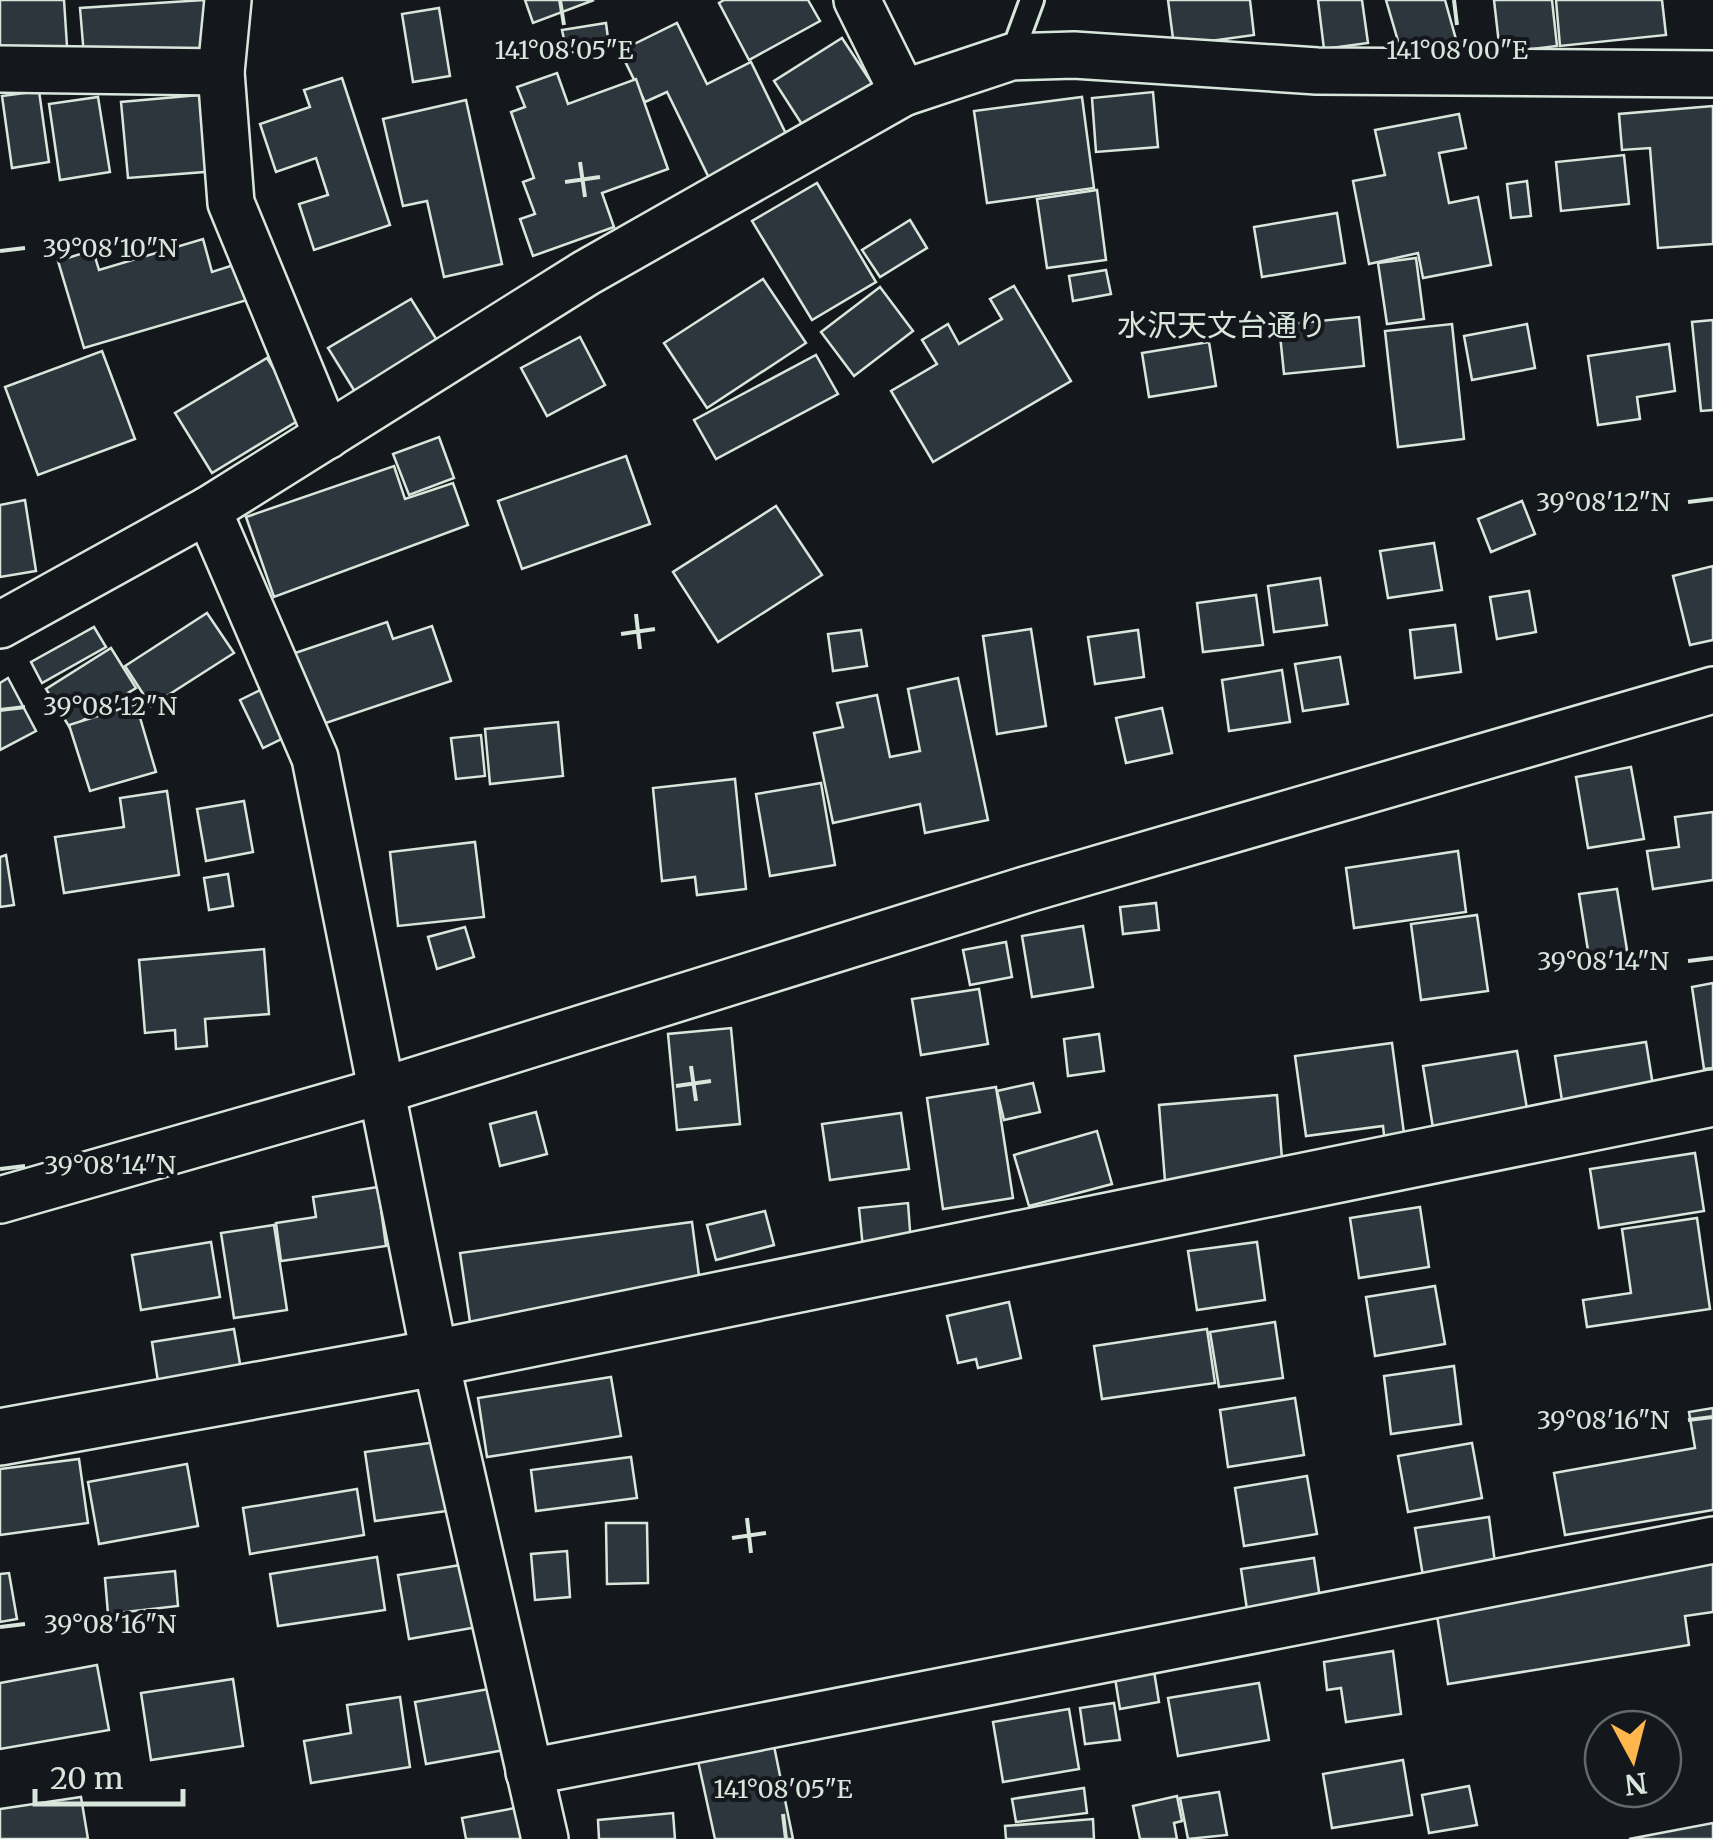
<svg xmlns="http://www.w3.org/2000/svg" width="1713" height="1839" viewBox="0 0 1713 1839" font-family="Merriweather,'Noto Sans JP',serif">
  <rect width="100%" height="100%" fill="#14181c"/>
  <g fill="#2c363c" stroke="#d8e6dc" stroke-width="2.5">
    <path d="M0 0H64L67 46 0 51Z"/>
    <path d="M204 0 209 58 85 68 80 8Z"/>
    <path d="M525 0H594L533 23Z"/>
    <path d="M724 0H808L820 21 749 60 719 3Z"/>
    <path d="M1168 0H1250L1254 35 1174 46Z"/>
    <path d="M1318 0H1362L1368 43 1324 49Z"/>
    <path d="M1386 0H1445L1457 43 1403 58Z"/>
    <path d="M1494 0H1552L1557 46 1500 53Z"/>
    <path d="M1556 0H1662L1666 35 1560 46Z"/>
    <path d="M439 8 450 76 413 82 402 14Z"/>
    <path d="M606 23 609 46 567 53 562 30Z"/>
    <path d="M677 23 707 84 751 62 790 142 710 180 667 92 645 102 620 51Z"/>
    <path d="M842 38 873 85 805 129 774 81Z"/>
    <path d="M557 73 568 104 636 79 668 169 602 193 614 227 533 256 520 219 535 214 523 182 534 178 511 112 525 107 517 87Z"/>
    <path d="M342 78 390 225 314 250 299 204 328 195 316 158 276 172 260 124 310 107 304 90Z"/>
    <path d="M39 91 49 162 12 168 2 96Z"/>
    <path d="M1153 92 1158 147 1096 152 1092 98Z"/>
    <path d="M210 94 217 171 128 178 121 102Z"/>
    <path d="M98 97 110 172 60 180 49 104Z"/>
    <path d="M1082 97 1094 188 987 203 974 111Z"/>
    <path d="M466 100 502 264 444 277 427 201 403 206 383 119Z"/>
    <path d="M1713 106V244L1658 248 1650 148 1622 150 1619 114Z"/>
    <path d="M1459 114 1466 148 1439 153 1449 203 1478 197 1491 265 1423 278 1418 253 1369 264 1353 181 1385 175 1375 130Z"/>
    <path d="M1624 155 1629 204 1561 211 1556 162Z"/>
    <path d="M1527 181 1531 216 1511 218 1507 184Z"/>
    <path d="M817 183 876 282 812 320 752 221Z"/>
    <path d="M1097 190 1106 260 1047 268 1037 199Z"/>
    <path d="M1337 213 1345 263 1262 277 1254 227Z"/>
    <path d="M910 220 927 248 880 277 862 250Z"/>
    <path d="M203 239 212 272 243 262 254 298 84 348 58 261 93 250 99 270Z"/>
    <path d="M1416 258 1424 319 1387 324 1378 263Z"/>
    <path d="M1106 270 1111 294 1073 301 1069 276Z"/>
    <path d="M763 279 806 343 707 408 664 343Z"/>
    <path d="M1014 286 1071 381 933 462 891 391 937 364 922 340 948 324 959 344 1002 319 990 299Z"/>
    <path d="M880 287 913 331 854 376 821 332Z"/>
    <path d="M411 299 440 345 357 395 328 348Z"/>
    <path d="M1359 317 1364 366 1284 374 1279 325Z"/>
    <path d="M1713 320V410L1701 411 1692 322Z"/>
    <path d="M1452 324 1464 439 1398 447 1385 331Z"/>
    <path d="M1527 324 1535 368 1472 380 1464 336Z"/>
    <path d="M580 337 605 385 547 416 521 368Z"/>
    <path d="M1209 342 1216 386 1149 397 1142 353Z"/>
    <path d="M1669 344 1675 391 1637 397 1640 419 1598 425 1588 356Z"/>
    <path d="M102 351 135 439 38 475 5 387Z"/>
    <path d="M816 355 838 394 716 459 694 420Z"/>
    <path d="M267 358 304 417 212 473 175 413Z"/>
    <path d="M439 437 454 478 409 495 393 454Z"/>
    <path d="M626 456 650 524 522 569 498 501Z"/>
    <path d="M394 466 405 499 453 483 468 525 274 597 246 517Z"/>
    <path d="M25 500 36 571 0 577V505Z"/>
    <path d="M1522 501 1535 534 1491 552 1478 519Z"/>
    <path d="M776 506 822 575 718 642 673 572Z"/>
    <path d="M1434 543 1442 590 1388 598 1380 551Z"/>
    <path d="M1713 566V640L1690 645 1673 576Z"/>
    <path d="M1320 578 1327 625 1274 632 1268 586Z"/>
    <path d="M1529 591 1536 632 1497 639 1490 597Z"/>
    <path d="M1256 595 1263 645 1203 652 1197 603Z"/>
    <path d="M207 613 234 653 151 706 125 666Z"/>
    <path d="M387 622 393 639 432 626 451 681 317 726 292 654Z"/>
    <path d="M1455 625 1461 672 1415 678 1410 630Z"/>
    <path d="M94 627 106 647 42 683 31 662Z"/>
    <path d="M1031 629 1046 726 997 734 983 636Z"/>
    <path d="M861 630 867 666 833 671 828 634Z"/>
    <path d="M1138 630 1144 677 1095 684 1088 637Z"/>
    <path d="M111 648 136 688 70 728 46 689Z"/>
    <path d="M1340 657 1348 704 1303 711 1295 664Z"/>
    <path d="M1282 670 1290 722 1229 731 1222 680Z"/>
    <path d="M8 678 36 731 0 750V683Z"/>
    <path d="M958 678 988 820 925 833 920 804 833 823 814 733 843 727 837 703 877 695 890 757 920 751 908 689Z"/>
    <path d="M279 681 302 729 263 748 240 700Z"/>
    <path d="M136 704 156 772 90 791 69 725Z"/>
    <path d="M1162 708 1172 753 1126 763 1116 718Z"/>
    <path d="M558 722 563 776 490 784 485 729Z"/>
    <path d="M481 735 485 776 456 779 451 738Z"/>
    <path d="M1631 767 1644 839 1588 848 1576 777Z"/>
    <path d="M735 779 746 889 697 895 695 877 662 881 653 788Z"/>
    <path d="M821 783 835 865 770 876 756 794Z"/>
    <path d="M167 791 179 875 64 893 55 837 124 827 120 798Z"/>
    <path d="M244 801 253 852 206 861 197 809Z"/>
    <path d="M1713 812V880L1653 889 1647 851 1679 847 1675 817Z"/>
    <path d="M475 842 484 917 398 926 390 852Z"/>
    <path d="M1458 851 1466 912 1354 928 1346 868Z"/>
    <path d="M6 855 14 905 0 907V857Z"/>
    <path d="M228 874 233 906 209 910 204 878Z"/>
    <path d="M1617 889 1627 950 1589 957 1579 894Z"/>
    <path d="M1156 903 1159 930 1123 934 1120 907Z"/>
    <path d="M1477 915 1488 991 1421 1000 1411 924Z"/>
    <path d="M1083 926 1093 987 1032 997 1022 936Z"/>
    <path d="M465 927 474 957 437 969 428 937Z"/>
    <path d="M1006 942 1012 977 970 985 963 950Z"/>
    <path d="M264 949 269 1014 205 1019 207 1046 176 1049 175 1030 145 1033 139 960Z"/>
    <path d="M1713 983V1068L1704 1069 1692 987Z"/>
    <path d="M979 989 988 1044 921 1055 912 999Z"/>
    <path d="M731 1028 740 1124 677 1130 668 1034Z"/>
    <path d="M1099 1034 1104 1071 1068 1076 1064 1039Z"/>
    <path d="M1646 1042 1654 1092 1563 1107 1555 1056Z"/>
    <path d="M1392 1043 1405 1141 1385 1144 1383 1126 1306 1136 1295 1056Z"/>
    <path d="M1517 1051 1529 1120 1434 1134 1423 1066Z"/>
    <path d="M1033 1083 1040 1112 1004 1120 997 1091Z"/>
    <path d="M996 1087 1013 1198 943 1209 927 1098Z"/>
    <path d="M1277 1095 1283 1172 1165 1181 1159 1105Z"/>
    <path d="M536 1112 547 1154 500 1166 490 1124Z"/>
    <path d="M901 1113 909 1169 830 1180 822 1124Z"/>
    <path d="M1097 1131 1112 1184 1029 1206 1014 1155Z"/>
    <path d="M1695 1153 1704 1211 1599 1228 1590 1169Z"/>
    <path d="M378 1187 386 1246 281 1261 276 1223 316 1217 313 1197Z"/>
    <path d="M908 1203 911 1244 863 1248 859 1208Z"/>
    <path d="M1420 1207 1429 1267 1359 1278 1350 1218Z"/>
    <path d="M765 1211 774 1245 716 1260 707 1225Z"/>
    <path d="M1697 1218 1710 1309 1587 1327 1583 1300 1631 1293 1622 1229Z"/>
    <path d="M692 1222 701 1291 470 1322 460 1253Z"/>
    <path d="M274 1225 287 1310 234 1318 221 1233Z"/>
    <path d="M211 1242 220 1297 141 1310 132 1255Z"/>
    <path d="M1257 1242 1265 1300 1197 1310 1188 1251Z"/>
    <path d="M1435 1286 1445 1344 1375 1356 1366 1297Z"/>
    <path d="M1009 1302 1021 1358 978 1368 976 1359 958 1363 947 1316Z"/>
    <path d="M1275 1322 1283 1378 1219 1387 1210 1332Z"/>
    <path d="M234 1329 243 1381 160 1395 152 1342Z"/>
    <path d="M1207 1329 1215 1383 1102 1399 1094 1346Z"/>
    <path d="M1454 1366 1461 1424 1391 1434 1384 1376Z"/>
    <path d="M611 1377 621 1436 487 1457 478 1398Z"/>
    <path d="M1295 1398 1304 1455 1228 1467 1220 1410Z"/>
    <path d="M1713 1408V1510L1565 1535 1554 1473 1695 1448 1689 1412Z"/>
    <path d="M451 1440 461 1509 375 1521 365 1452Z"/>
    <path d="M1472 1443 1482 1498 1408 1512 1398 1456Z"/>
    <path d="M631 1457 637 1498 536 1511 531 1470Z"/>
    <path d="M79 1459 88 1523 0 1535V1469Z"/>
    <path d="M187 1464 198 1526 99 1544 88 1482Z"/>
    <path d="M1307 1476 1317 1534 1244 1546 1235 1488Z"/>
    <path d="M357 1489 364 1535 250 1554 243 1508Z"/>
    <path d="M1489 1517 1497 1578 1425 1588 1415 1528Z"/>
    <path d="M606 1523H647L648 1583 607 1584Z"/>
    <path d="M567 1551 570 1597 535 1600 531 1554Z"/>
    <path d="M377 1557 385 1610 278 1626 270 1574Z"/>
    <path d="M1314 1558 1322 1612 1249 1623 1241 1569Z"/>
    <path d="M1713 1558V1612L1685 1616 1689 1645 1448 1684 1435 1603Z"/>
    <path d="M473 1563 483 1626 409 1639 398 1575Z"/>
    <path d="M175 1571 178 1606 108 1614 105 1578Z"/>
    <path d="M9 1573 17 1619 0 1622V1574Z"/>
    <path d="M1393 1651 1401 1714 1346 1722 1341 1688 1327 1690 1324 1662Z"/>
    <path d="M97 1665 109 1730 0 1749V1683Z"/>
    <path d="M1153 1665 1159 1702 1120 1709 1114 1672Z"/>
    <path d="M233 1679 243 1746 151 1760 141 1693Z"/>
    <path d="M1259 1683 1269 1740 1178 1756 1168 1698Z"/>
    <path d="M500 1687 510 1749 426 1764 415 1702Z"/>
    <path d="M400 1697 410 1767 311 1783 304 1741 351 1733 347 1705Z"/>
    <path d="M1114 1703 1120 1740 1085 1744 1080 1708Z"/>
    <path d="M1069 1709 1079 1769 1003 1782 993 1722Z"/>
    <path d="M774 1746 793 1839H715L698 1761Z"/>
    <path d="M1403 1760 1412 1815 1332 1828 1323 1774Z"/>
    <path d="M1469 1786 1477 1825 1429 1833 1422 1795Z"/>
    <path d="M1084 1788 1087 1813 1016 1822 1012 1799Z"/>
    <path d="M1219 1792 1227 1835 1188 1839 1180 1798Z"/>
    <path d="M1177 1796 1182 1821 1174 1823 1177 1839H1140L1133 1806Z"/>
    <path d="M81 1797 88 1839H0V1809Z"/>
    <path d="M515 1808 521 1839H466L462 1818Z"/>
    <path d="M673 1813 675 1839H599L598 1820Z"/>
    <path d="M1093 1819 1094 1839H1006L1005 1826Z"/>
    <path d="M1713 1823V1839H1629Z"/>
  </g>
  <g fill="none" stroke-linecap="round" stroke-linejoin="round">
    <g stroke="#d8e6dc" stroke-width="28">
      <path id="service" d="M1011 57 1032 0"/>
    </g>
    <g stroke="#d8e6dc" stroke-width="50">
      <g id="minor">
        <path d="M228 0 221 72 231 203 327 436"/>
        <path d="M857 0 903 93"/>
        <path d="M0 69 221 72"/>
        <path d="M208 510 315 758 435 1358 545 1839"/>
        <path d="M0 625 208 510 586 273 903 93 1011 57 1074 55 1317 71 1713 74"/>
        <path d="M0 1200 381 1091 1028 889 1713 690"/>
        <path d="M529 1772 1713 1540"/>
      </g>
    </g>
    <g stroke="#d8e6dc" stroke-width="60">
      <path id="tertiary" d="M0 1437 435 1358 1713 1098"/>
    </g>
    <use href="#service" stroke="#14181c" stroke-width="22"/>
    <use href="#minor" stroke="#14181c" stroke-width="45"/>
    <use href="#tertiary" stroke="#14181c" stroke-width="55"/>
  </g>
  <path fill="none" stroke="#d8e6dc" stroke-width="4" d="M560 0 564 25M1454 0 1457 25M580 162 585 197M565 182 600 177M0 251 25 248M1688 502 1713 499M636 614 640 649M621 634 655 629M0 710 25 707M1688 961 1713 958M691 1066 696 1101M676 1086 711 1081M0 1169 25 1166M1688 1420 1713 1417M747 1518 751 1553M732 1538 766 1533M0 1627 25 1624M783 1814 786 1839"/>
  <g text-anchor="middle" stroke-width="8" stroke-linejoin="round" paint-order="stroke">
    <g font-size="30" fill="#d8e6dc" stroke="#14181c">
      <text x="1222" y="336">水沢天文台通り</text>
    </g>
  </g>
  <g font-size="25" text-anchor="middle" fill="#d8e6dc" stroke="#14181c" stroke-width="8" stroke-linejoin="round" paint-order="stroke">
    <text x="564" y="59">141°08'05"E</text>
    <text x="1457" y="59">141°08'00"E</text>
    <text x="110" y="257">39°08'10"N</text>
    <text x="1603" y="511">39°08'12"N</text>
    <text x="110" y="715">39°08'12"N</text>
    <text x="1603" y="970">39°08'14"N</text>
    <text x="110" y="1174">39°08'14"N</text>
    <text x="1603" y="1429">39°08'16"N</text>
    <text x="110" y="1633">39°08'16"N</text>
    <text x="783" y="1798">141°08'05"E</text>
  </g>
  <g transform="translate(1633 1759) rotate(173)"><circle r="48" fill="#14181c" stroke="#626a69" stroke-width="2.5"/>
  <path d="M0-8L18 38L0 25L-18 38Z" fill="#ffb74d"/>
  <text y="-15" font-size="28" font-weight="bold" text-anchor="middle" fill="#d8e6dc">N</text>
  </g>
  <path d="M35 1789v15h148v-15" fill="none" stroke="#d8e6dc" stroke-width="5"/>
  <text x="50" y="1789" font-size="30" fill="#d8e6dc" stroke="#14181c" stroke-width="8" paint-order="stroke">20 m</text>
</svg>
